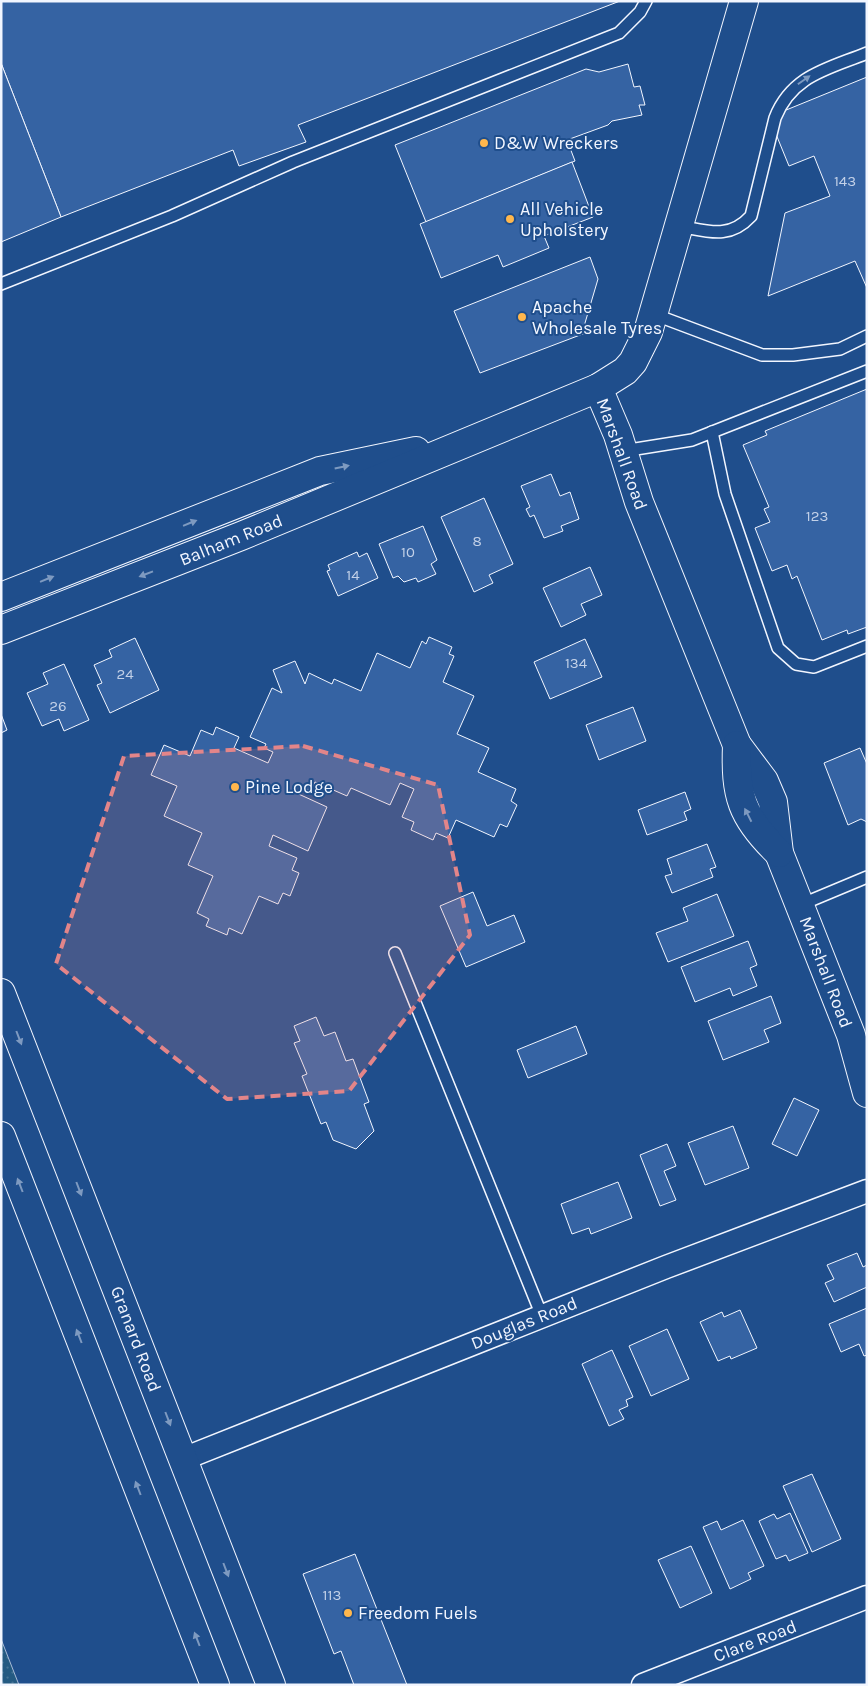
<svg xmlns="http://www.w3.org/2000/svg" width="868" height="1686" viewBox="0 0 868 1686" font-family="Karla,sans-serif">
  <defs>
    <pattern id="grass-dots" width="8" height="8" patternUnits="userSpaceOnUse" patternTransform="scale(1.25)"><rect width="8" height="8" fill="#245a82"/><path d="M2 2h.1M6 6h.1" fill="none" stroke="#447295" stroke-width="1.8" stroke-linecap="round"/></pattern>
  </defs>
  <rect width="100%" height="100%" fill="#1f4e8c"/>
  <path fill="url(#grass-dots)" stroke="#a8bbd7" d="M1 1639 19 1685H1Z"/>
  <g fill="#3563a3" stroke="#f2f6ff">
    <path d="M1 1H620L298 125 306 142 239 166 233 150 61 217 1 63Z"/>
    <path d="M1 63 61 217 1 242Z"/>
    <path d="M628 64 634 87 640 86 645 105H639L642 115 612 121 608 125 567 140 575 161 426 222 395 145 586 69 599 72Z"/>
    <path d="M867 77V288L855 261 768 296 785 213 830 196 814 156 789 166 769 117Z"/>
    <path d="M572 162 593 217 544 236 549 248 503 267 498 255 441 278 420 224Z"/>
    <path d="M590 257 598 279 585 323 588 332 480 373 454 311Z"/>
    <path d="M867 389V627L848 634 847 630 822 640 797 576 792 579 787 565 772 571 755 528 770 522 764 509 769 507 743 445 767 435 765 431Z"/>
    <path d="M551 474 560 496 570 492 579 519 561 526 563 531 544 538 534 515 530 517 526 509 530 507 521 486Z"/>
    <path d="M484 498 513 564 489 575 493 583 474 592 441 517Z"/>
    <path d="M423 526 437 560 431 564 436 574 418 582 416 578 404 582 398 576 393 578 379 544Z"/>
    <path d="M357 552 359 557 367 553 378 578 338 596 327 571 330 570 328 565Z"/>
    <path d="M590 567 602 595 581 604 586 615 561 627 543 588Z"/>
    <path d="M429 637 452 647 449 654 454 656 443 682 474 696 457 734 489 748 478 772 516 789 511 801 517 805 507 827 500 824 494 837 456 820 448 838 436 833 433 840 411 830 414 822 402 817 414 789 400 783 390 805 351 788 347 796 315 782 311 791 295 784 292 791 327 807 308 851 273 835 269 846 297 858 292 870 299 873 290 896 283 893 278 904 259 896 242 934 229 928 227 935 206 926 209 919 197 913 213 876 188 865 202 833 164 816 177 786 151 775 164 745 190 756 201 730 213 735 216 727 239 737 234 748 268 763 273 752 264 748 266 744 250 737 272 688 282 693 273 670 295 661 305 684 309 673 332 684 334 679 361 691 377 653 410 668 422 641 426 644Z"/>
    <path d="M135 638 159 690 110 713 97 685 102 683 94 665 112 657 109 650Z"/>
    <path d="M585 639 602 677 550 699 534 662Z"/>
    <path d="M64 664 89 720 64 731 59 719 42 726 27 693 48 684 43 673Z"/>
    <path d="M633 707 646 741 599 760 586 725Z"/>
    <path d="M1 714 7 730 1 733Z"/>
    <path d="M860 748 867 764V822L861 819 848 825 824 763Z"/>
    <path d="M685 792 691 809 684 812 687 820 647 835 638 810Z"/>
    <path d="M707 844 716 867 710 869 713 877 672 893 665 876 672 874 667 859Z"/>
    <path d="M473 892 487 926 514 915 525 942 466 967 440 906Z"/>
    <path d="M717 894 734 936 668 962 656 933 688 921 683 908Z"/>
    <path d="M748 941 757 965 750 968 757 986 733 996 730 988 695 1002 681 967Z"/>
    <path d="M771 996 781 1023 764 1030 769 1042 723 1060 708 1021Z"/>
    <path d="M316 1017 324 1036 335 1032 346 1061 353 1059 369 1102 364 1104 374 1131 356 1149 333 1140 326 1122 321 1124 302 1076 307 1074 294 1043 300 1041 294 1026Z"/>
    <path d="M576 1026 587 1054 528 1078 517 1050Z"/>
    <path d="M794 1098 819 1110 797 1156 772 1144Z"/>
    <path d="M733 1126 749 1168 705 1185 688 1143Z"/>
    <path d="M667 1144 676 1166 664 1171 676 1200 660 1206 640 1155Z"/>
    <path d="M618 1182 632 1218 591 1234 589 1228 572 1234 561 1204Z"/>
    <path d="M857 1253 863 1267 867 1265V1287L834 1302 825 1283 834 1279 827 1265Z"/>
    <path d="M867 1308V1355L864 1356 859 1344 841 1352 829 1324Z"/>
    <path d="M740 1310 757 1348 731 1359 730 1356 718 1361 700 1322 722 1312 724 1317Z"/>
    <path d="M667 1329 689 1379 651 1396 629 1346Z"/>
    <path d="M612 1350 633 1397 626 1400 628 1406 619 1410 624 1419 609 1426 582 1364Z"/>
    <path d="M812 1474 841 1539 812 1552 783 1486Z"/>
    <path d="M790 1513 808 1553 789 1561 786 1555 776 1559 759 1521 774 1514 777 1519Z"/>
    <path d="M743 1520 764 1566 748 1573 751 1579 730 1589 703 1527 717 1521 721 1530Z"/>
    <path d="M691 1546 712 1593 680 1608 658 1560Z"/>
    <path d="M355 1554 407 1685H354L341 1651 334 1654 303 1574Z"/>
  </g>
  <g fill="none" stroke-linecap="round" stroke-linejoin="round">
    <g stroke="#f2f6ff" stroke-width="14">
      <g id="service">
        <path d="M679 226C708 231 729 240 751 216L775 118C792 75 828 69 867 53"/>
        <path d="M1 284 172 216 293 162 619 33 640 12 646 1"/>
        <path d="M653 314 762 355H793L840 349 867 336"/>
        <path d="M712 432 725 494 778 648 796 664 814 667 867 646"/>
        <path d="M623 451 692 440 867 371"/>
        <path d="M800 905 867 877"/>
        <path d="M395 953 542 1316"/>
      </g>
    </g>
    <g stroke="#f2f6ff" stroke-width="25">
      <g id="minor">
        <path d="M183 1459 666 1267 867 1191"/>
        <path d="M643 1685 867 1597"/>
      </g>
    </g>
    <g stroke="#f2f6ff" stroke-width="30">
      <g id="tertiary">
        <path d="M598 388 618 435 639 502 737 745 764 781 773 802 779 853 851 1035 867 1093"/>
        <path d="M1 597 320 471 416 451"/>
        <path d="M1 630 241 536 598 388 625 371 633 362 648 332 744 1"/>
        <path d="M737 745C735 795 741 817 779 853"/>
      </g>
    </g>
    <g stroke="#f2f6ff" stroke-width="30">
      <g id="trunk">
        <path d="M1 993 271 1685"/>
        <path d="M1 1136 215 1685"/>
      </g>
    </g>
    <use href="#service" stroke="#1f4e8c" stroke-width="11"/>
    <use href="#minor" stroke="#1f4e8c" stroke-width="22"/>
    <use href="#tertiary" stroke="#1f4e8c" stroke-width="28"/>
    <use href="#trunk" stroke="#1f4e8c" stroke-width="28"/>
  </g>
  <defs><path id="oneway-solid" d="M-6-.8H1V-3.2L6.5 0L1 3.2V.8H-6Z" transform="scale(1.25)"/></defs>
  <g fill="#7e9ac0">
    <use href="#oneway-solid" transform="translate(804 80) rotate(-35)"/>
    <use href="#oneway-solid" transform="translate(342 467) rotate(-12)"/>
    <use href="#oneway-solid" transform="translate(190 523) rotate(-22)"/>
    <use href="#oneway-solid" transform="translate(146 574) rotate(159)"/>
    <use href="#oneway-solid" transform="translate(47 579) rotate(-22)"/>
    <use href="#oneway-solid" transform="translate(748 815) rotate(-117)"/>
    <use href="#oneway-solid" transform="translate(19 1038) rotate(69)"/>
    <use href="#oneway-solid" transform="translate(20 1185) rotate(-111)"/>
    <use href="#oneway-solid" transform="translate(79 1189) rotate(69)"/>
    <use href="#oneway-solid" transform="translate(79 1336) rotate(-111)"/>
    <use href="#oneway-solid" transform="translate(168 1419) rotate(69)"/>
    <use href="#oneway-solid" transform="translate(138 1488) rotate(-111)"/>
    <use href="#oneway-solid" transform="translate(226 1570) rotate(69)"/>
    <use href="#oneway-solid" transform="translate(197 1639) rotate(-111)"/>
  </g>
  <path fill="#e38589" fill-opacity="0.2" stroke="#e38589" stroke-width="4" stroke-dasharray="10 6" stroke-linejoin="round" d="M303 746 438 785 470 935 349 1091 227 1099 56 964 124 756Z"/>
  <g fill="#ffb74d" stroke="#1f4e8c" stroke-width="2">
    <circle cx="484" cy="143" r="5"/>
    <circle cx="510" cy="219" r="5"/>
    <circle cx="522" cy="317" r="5"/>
    <circle cx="235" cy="787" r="5"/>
    <circle cx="348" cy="1613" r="5"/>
  </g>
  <g text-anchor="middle" stroke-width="4" stroke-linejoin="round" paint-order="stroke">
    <g font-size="15" fill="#c3d1e8">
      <text x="845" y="186">143</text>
      <text x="817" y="521">123</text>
      <text x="477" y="546">8</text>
      <text x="408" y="557">10</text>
      <text x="353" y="580">14</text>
      <text x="576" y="668">134</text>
      <text x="125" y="679">24</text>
      <text x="58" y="711">26</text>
      <text x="332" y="1600">113</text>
    </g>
    <g font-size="18" fill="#f2f6ff" stroke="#1f4e8c" text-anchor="start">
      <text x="494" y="149">D&amp;W Wreckers</text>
      <text x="520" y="215">All Vehicle<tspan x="520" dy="21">Upholstery</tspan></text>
      <text x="532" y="313">Apache<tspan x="532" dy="21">Wholesale Tyres</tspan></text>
      <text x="245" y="793">Pine Lodge</text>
      <text x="358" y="1619">Freedom Fuels</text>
    </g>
    <g font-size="18" fill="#f2f6ff" stroke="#1f4e8c">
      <text transform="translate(622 454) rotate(70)" y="6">Marshall Road</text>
      <text transform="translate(231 540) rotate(-22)" y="6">Balham Road</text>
      <text transform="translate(826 972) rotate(69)" y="6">Marshall Road</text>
      <text transform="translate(524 1323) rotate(-22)" y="6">Douglas Road</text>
      <text transform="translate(136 1339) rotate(69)" y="6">Granard Road</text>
      <text transform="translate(755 1641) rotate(-21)" y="6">Clare Road</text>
    </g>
  </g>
  <rect width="868" height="1686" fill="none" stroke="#f2f6ff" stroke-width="5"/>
</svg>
